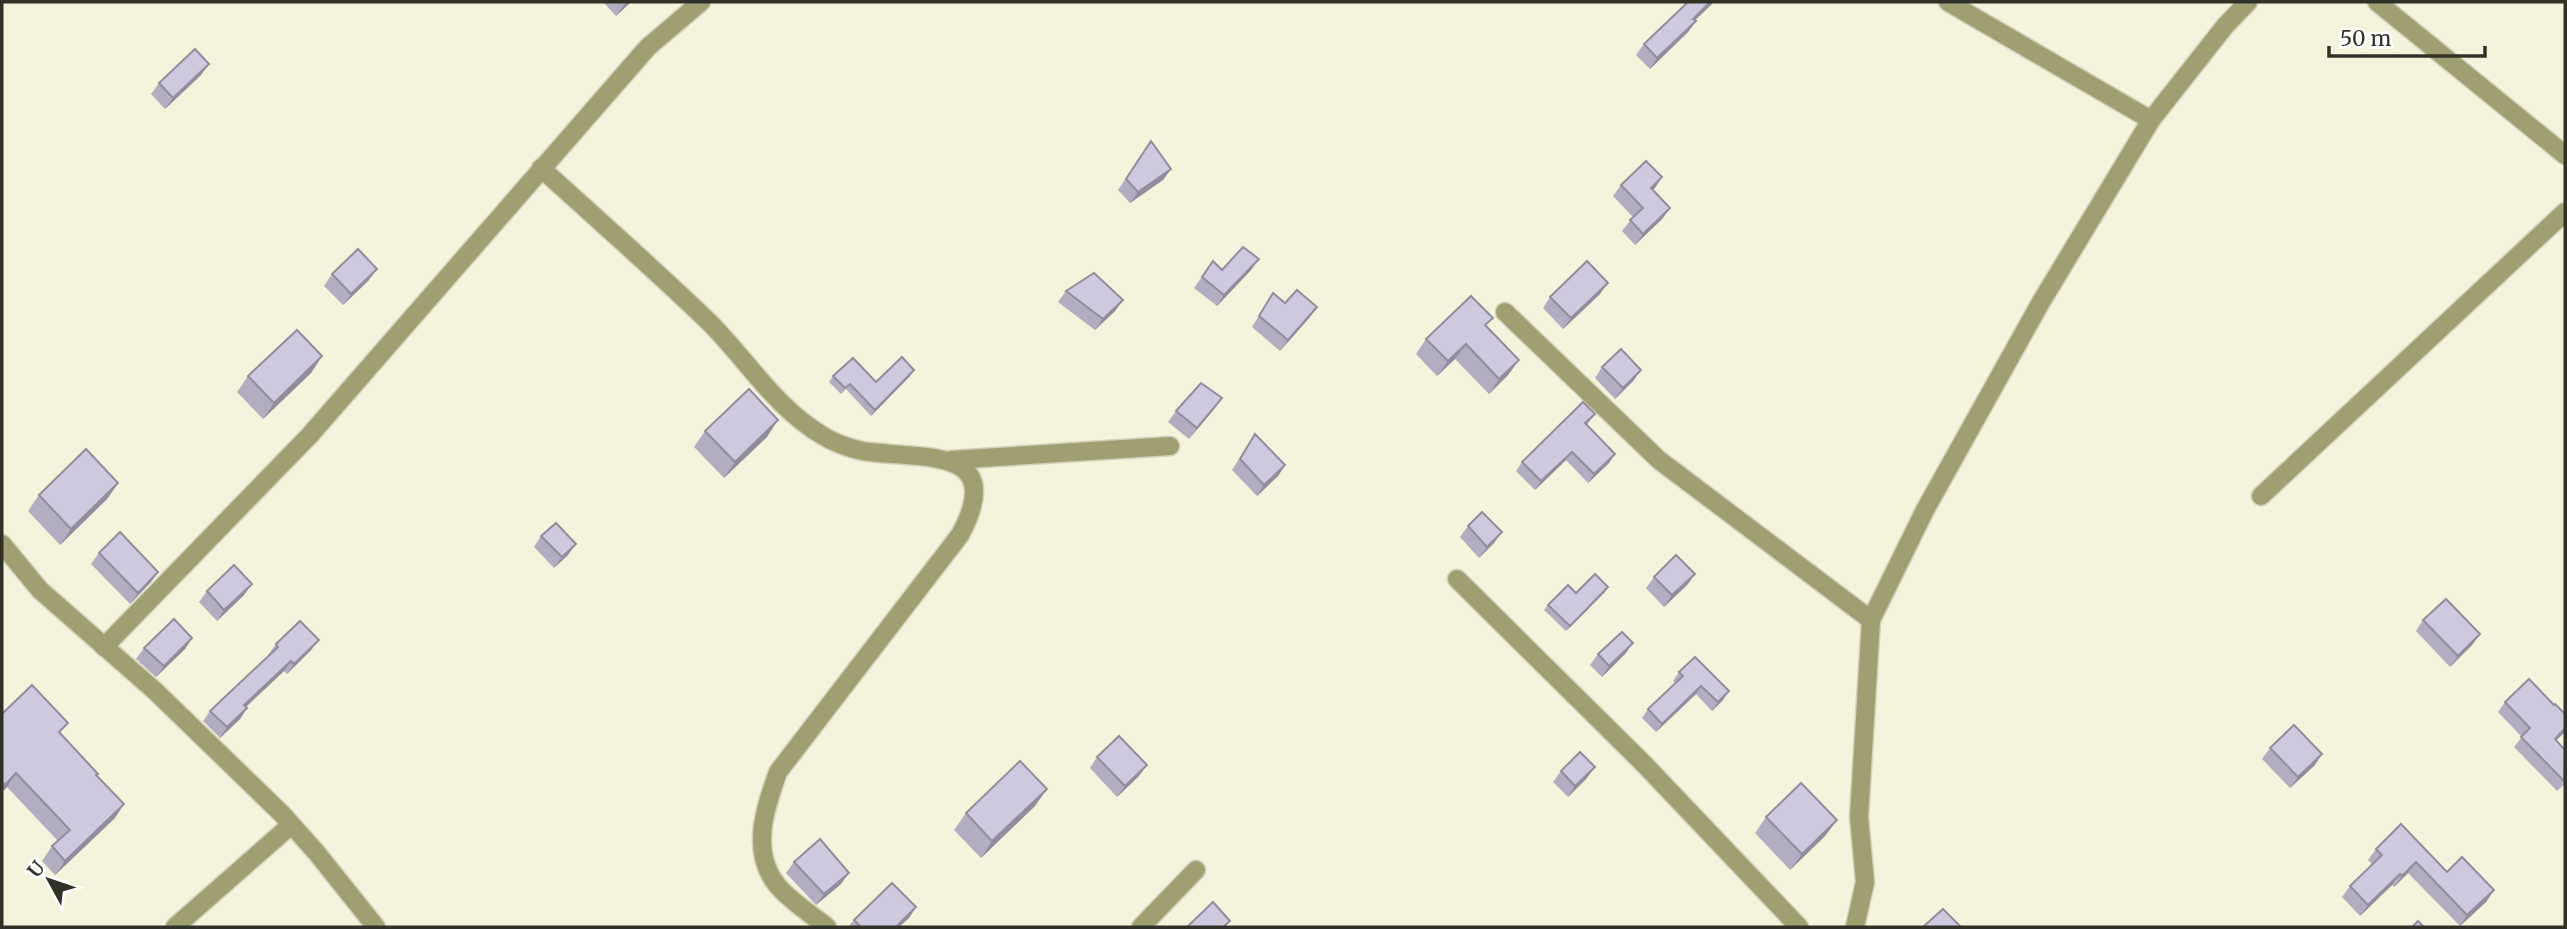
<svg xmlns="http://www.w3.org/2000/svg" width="2567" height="929" viewBox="0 0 2567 929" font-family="Merriweather,serif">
  <rect width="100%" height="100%" fill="#f4f4dd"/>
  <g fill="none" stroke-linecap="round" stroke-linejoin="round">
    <g stroke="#d1d1bc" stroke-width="21">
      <g id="street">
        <path d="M1948 2 2151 120 2225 26 2248 2"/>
        <path d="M2377 2 2565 155"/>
        <path d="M541 168C597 219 654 269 709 322 748 361 776 409 825 437 837 444 857 451 870 452 927 459 1007 448 960 535L778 772C765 809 750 851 777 885 790 901 811 914 827 927"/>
        <path d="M1505 312 1659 460 1871 620"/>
        <path d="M951 460 1170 446"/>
        <path d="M2261 496 2565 212"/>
        <path d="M2 544 40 590 154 690 282 814 316 852 376 927"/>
        <path d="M1457 579 1645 765 1799 927"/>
        <path d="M104 647 310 435 648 47 701 2"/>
        <path d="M175 927 291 825"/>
        <path d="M1141 927 1196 870"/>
        <path d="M1855 927 1865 882 1859 817 1871 620 1925 510 2041 302 2151 120"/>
      </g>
    </g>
    <use href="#street" stroke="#9f9f72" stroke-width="18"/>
  </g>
  <g fill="#b2adc0">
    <path d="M603 2H631L616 16Z"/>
    <path d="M1714 2 1695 20 1696 21 1688 32 1650 69 1636 55 1644 44Z"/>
    <path d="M201 75 165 109 151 94 159 83Z"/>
    <path d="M1151 141 1171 169 1163 180 1130 203 1118 190Z"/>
    <path d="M1662 177 1652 190 1670 208 1662 219 1635 245 1622 231 1633 217 1613 196 1621 185Z"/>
    <path d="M1213 261 1222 270H1251L1217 306 1194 288Z"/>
    <path d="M332 274 369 280 343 305 324 286Z"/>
    <path d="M1066 291 1123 300 1115 311 1095 330 1058 302Z"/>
    <path d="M1273 293 1285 303 1309 318 1280 351 1252 327Z"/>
    <path d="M1600 294 1563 329 1543 308 1550 297Z"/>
    <path d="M1487 326 1519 360 1508 375 1489 394 1455 359 1437 376 1416 354 1426 339Z"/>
    <path d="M322 356 311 373 263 419 237 392 248 376Z"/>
    <path d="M1602 367 1641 370 1633 381 1615 399 1595 378Z"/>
    <path d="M833 376 876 382 910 376 871 416 846 389 841 394 829 382Z"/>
    <path d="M1214 409 1189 439 1168 422 1176 411Z"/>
    <path d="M1595 414 1587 425 1615 454 1609 463 1588 483 1566 460 1535 490 1516 471 1522 462Z"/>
    <path d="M705 431 767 437 724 478 694 447Z"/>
    <path d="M1255 434 1285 465 1278 476 1257 496 1232 470Z"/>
    <path d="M118 483 107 499 60 545 28 511 39 495Z"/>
    <path d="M1468 526 1494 543 1479 558 1460 537Z"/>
    <path d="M541 536 568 555 554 568 534 547Z"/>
    <path d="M99 553 158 572 150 583 130 604 91 564Z"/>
    <path d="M1695 574 1687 585 1664 607 1646 588 1654 577Z"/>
    <path d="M1608 587 1604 593 1566 631 1544 610 1548 605 1576 593Z"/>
    <path d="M207 591 244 595 217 621 199 602Z"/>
    <path d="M2423 620 2480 634 2472 645 2450 667 2416 631Z"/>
    <path d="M192 638 185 649 156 677 136 659 144 648Z"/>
    <path d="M319 640 311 650 287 674 284 671 246 707 247 708 240 719 220 738 203 721 210 711 269 656 268 655 276 644Z"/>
    <path d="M1633 643 1625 654 1602 677 1590 665 1598 654Z"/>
    <path d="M1679 672 1723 700 1712 711 1696 694 1656 732 1642 718 1648 709 1676 683 1673 681Z"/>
    <path d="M2505 702 2554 705 2565 714V732L2556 740 2565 750V784L2557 791 2514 747 2522 737 2498 712Z"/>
    <path d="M2 714 60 734 96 775 115 818 55 875 42 861 52 846 58 841 7 787 2 792Z"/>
    <path d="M2270 748 2315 765 2290 788 2262 759Z"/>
    <path d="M1097 757 1139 776 1117 797 1090 768Z"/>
    <path d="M1561 771 1587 778 1568 797 1553 782Z"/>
    <path d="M1035 806 981 858 954 830 966 813Z"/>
    <path d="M1766 817 1837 820 1825 836 1790 870 1755 833Z"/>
    <path d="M2376 849 2447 872 2494 890 2486 902 2460 926 2408 873 2394 887 2392 885 2360 916 2342 897 2350 886 2372 864 2368 860Z"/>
    <path d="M794 862 841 884 816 905 786 873Z"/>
    <path d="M916 907 909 918 899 927H848L854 920Z"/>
  </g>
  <g fill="#918d9c">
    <path d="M627 2H631L616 16 624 5Z"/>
    <path d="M1710 2H1714L1685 30 1693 19Z"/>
    <path d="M1696 21 1688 32 1650 69 1657 58Z"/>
    <path d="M209 64 201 75 165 109 173 98Z"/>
    <path d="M1171 169 1163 180 1130 203 1138 192Z"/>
    <path d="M1662 177 1655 188 1643 199 1651 188Z"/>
    <path d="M1670 208 1662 219 1635 245 1643 234Z"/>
    <path d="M1259 259 1251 270 1217 306 1224 295Z"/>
    <path d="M377 269 369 280 343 305 351 294Z"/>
    <path d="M1608 283 1600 294 1563 329 1571 318Z"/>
    <path d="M1123 300 1115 311 1095 330 1103 319Z"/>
    <path d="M1317 307 1309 318 1280 351 1288 340Z"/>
    <path d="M1466 344 1455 359 1437 376 1448 361Z"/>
    <path d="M322 356 311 373 263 419 274 403Z"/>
    <path d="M1519 360 1508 375 1489 394 1499 379Z"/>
    <path d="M914 370 910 376 871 416 875 410Z"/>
    <path d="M1641 370 1633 381 1615 399 1623 388Z"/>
    <path d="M1222 398 1214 409 1189 439 1197 428Z"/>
    <path d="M778 420 767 437 724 478 735 462Z"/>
    <path d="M1572 452 1566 460 1535 490 1541 481Z"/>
    <path d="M1615 454 1609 463 1588 483 1594 474Z"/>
    <path d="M1285 465 1278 476 1257 496 1264 485Z"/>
    <path d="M118 483 107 499 60 545 71 529Z"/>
    <path d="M1502 532 1494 543 1479 558 1487 547Z"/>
    <path d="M576 544 568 555 554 568 562 557Z"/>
    <path d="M158 572 150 583 130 604 138 593Z"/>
    <path d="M1695 574 1687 585 1664 607 1672 595Z"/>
    <path d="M252 584 244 595 217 621 224 610Z"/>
    <path d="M1608 587 1604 593 1566 631 1570 626Z"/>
    <path d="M2480 634 2472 645 2450 667 2458 656Z"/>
    <path d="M192 638 185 649 156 677 164 666Z"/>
    <path d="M319 640 311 650 287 674 294 664Z"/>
    <path d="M1633 643 1625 654 1602 677 1609 666Z"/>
    <path d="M291 661 284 671 237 715 244 705Z"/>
    <path d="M1701 686 1696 694 1656 732 1662 724Z"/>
    <path d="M1729 691 1723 700 1712 711 1718 702Z"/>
    <path d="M247 708 240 719 220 738 227 727Z"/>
    <path d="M2565 728V732L2547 749 2555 739Z"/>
    <path d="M2322 754 2315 765 2290 788 2298 777Z"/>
    <path d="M1147 765 1139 776 1117 797 1125 786Z"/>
    <path d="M1595 767 1587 778 1568 797 1575 786Z"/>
    <path d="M16 773 7 787 2 792V789L5 785Z"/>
    <path d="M1047 789 1035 806 981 858 992 841Z"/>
    <path d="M124 804 115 818 55 875 65 861Z"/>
    <path d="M1837 820 1825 836 1790 870 1802 854Z"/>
    <path d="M2416 862 2408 873 2394 887 2402 876Z"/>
    <path d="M849 873 841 884 816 905 824 894Z"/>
    <path d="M2400 874 2392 885 2360 916 2368 905Z"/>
    <path d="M2494 890 2486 902 2460 926 2467 915Z"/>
    <path d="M916 907 909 918 899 927H896Z"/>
  </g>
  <g fill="#cfc9df" stroke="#918d9c" stroke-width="2">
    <path d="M1688 2H1710L1693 19 1696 21 1657 58 1644 44Z"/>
    <path d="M195 49 209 64 173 98 159 83Z"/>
    <path d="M1151 141 1171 169 1138 192 1126 179Z"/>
    <path d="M1646 161 1662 177 1651 188 1670 208 1643 234 1630 220 1643 208 1621 185Z"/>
    <path d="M1243 247 1259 259 1224 295 1202 277 1213 261 1222 270Z"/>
    <path d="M358 249 377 269 351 294 332 274Z"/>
    <path d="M1587 261 1608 283 1571 318 1550 297Z"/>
    <path d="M1094 273 1123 300 1103 319 1066 291Z"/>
    <path d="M1297 290 1317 307 1288 340 1259 316 1273 293 1285 303Z"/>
    <path d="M1471 296 1493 318 1485 325 1519 360 1499 379 1466 344 1448 361 1426 339Z"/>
    <path d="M297 330 322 356 274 403 248 376Z"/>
    <path d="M1621 349 1641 370 1623 388 1602 367Z"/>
    <path d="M902 357 914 370 875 410 850 384 845 388 833 376 853 358 876 382Z"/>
    <path d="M1201 383 1222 398 1197 428 1176 411Z"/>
    <path d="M749 389 778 420 735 462 705 431Z"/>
    <path d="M1583 402 1595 414 1585 423 1615 454 1594 474 1572 452 1541 481 1522 462Z"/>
    <path d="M1255 434 1285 465 1264 485 1240 459Z"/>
    <path d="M86 449 118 483 71 529 39 495Z"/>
    <path d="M1482 512 1502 532 1487 547 1468 526Z"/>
    <path d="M556 523 576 544 562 557 541 536Z"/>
    <path d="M120 532 158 572 138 593 99 553Z"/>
    <path d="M1676 555 1695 574 1672 595 1654 577Z"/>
    <path d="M234 565 252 584 224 610 207 591Z"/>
    <path d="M1595 574 1608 587 1570 626 1548 605 1568 585 1576 593Z"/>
    <path d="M2446 599 2480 634 2458 656 2423 620Z"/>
    <path d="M174 619 192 638 164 666 144 648Z"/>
    <path d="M300 621 319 640 294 664 291 661 244 705 247 708 227 727 210 711 278 647 276 644Z"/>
    <path d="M1622 632 1633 643 1609 666 1598 654Z"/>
    <path d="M1695 657 1729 691 1718 702 1701 686 1662 724 1648 709 1683 676 1679 672Z"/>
    <path d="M2529 679 2554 705 2555 704 2565 714V728L2555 739 2565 750 2564 781 2521 737 2530 728 2505 702Z"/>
    <path d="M32 685 68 723 59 732 98 774 96 775 124 804 65 861 52 846 70 830 16 773 5 785 2 782V714Z"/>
    <path d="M2294 725 2322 754 2298 777 2270 748Z"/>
    <path d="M1119 736 1147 765 1125 786 1097 757Z"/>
    <path d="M1580 752 1595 767 1575 786 1561 771Z"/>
    <path d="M1020 761 1047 789 992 841 966 813Z"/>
    <path d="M1801 783 1837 820 1802 854 1766 817Z"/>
    <path d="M2401 824 2447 872 2462 857 2494 890 2467 915 2416 862 2402 876 2400 874 2368 905 2350 886 2382 855 2376 849Z"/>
    <path d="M820 839 849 873 824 894 794 862Z"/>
    <path d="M892 883 916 907 896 927H861L854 920Z"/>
    <path d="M1213 902 1230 921 1223 927H1187Z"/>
    <path d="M1943 909 1961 927H1923Z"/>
    <path d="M2418 921 2424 927H2412Z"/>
  </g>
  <rect width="2567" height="929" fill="none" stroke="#313128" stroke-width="7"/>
  <g transform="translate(49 880) rotate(310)" stroke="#ffffff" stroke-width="5" paint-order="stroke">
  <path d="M0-5L12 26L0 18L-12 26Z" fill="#313128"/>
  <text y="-10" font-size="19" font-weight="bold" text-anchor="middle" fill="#313128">U</text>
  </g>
  <path d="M2329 46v10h156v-10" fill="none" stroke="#313128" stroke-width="3.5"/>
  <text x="2340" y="46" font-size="21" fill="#313128" stroke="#ffffff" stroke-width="5" paint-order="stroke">50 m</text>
</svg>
